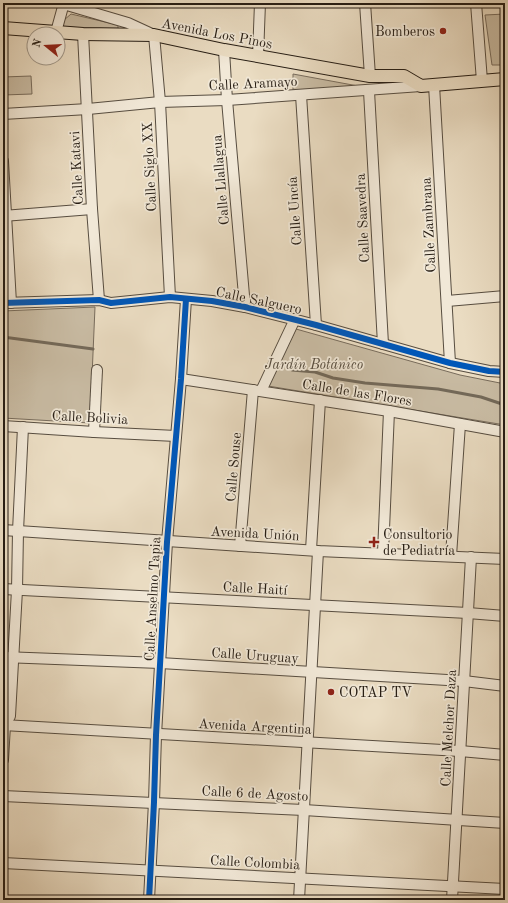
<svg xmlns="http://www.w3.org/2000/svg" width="508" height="903" viewBox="0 0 508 903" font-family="'Old Standard TT',serif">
  <rect width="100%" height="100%" fill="#eadcc2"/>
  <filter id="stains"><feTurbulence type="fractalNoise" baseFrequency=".005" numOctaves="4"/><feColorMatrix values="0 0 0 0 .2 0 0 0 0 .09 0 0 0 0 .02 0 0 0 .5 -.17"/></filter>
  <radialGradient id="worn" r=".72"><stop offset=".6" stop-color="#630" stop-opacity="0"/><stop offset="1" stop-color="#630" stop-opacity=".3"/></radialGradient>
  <g fill="#c9bca4" stroke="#786c5c">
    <path d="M71 14 118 25V29L63 27 64 20Z"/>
    <path d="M505 14V65H492L485 15Z"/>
    <path d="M293 74 369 88 293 90Z"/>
    <path d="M31 76 32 94 3 95V77Z"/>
    <path d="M95 307 90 423 3 418V311Z"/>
    <path d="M296 329 460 375 505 384V425L268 386Z"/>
  </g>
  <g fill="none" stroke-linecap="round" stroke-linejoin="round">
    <g stroke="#736959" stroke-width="3">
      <path d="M3 337 93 349"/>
      <path d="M292 370 315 372 333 378 365 383 438 389 481 397 505 405"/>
    </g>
    <g stroke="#574d40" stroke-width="12">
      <g id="minor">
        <path d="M60 3 128 23 154 35 160 102 170 297"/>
        <path d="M365 3 370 76"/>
        <path d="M476 3 482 81"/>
        <path d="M56 32 64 3"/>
        <path d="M83 34 92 209 99 300"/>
        <path d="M224 50 227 100 245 307"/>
        <path d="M258 56 260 3"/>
        <path d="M434 85 450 363"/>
        <path d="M369 91 383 344"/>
        <path d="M301 95 316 325"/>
        <path d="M3 114 88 109 160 102 227 100 421 86"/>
        <path d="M3 161 11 303"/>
        <path d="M3 216 92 209"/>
        <path d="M447 301 505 296"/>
        <path d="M3 303 99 300 111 303 170 297 212 301 245 307 316 325 450 363 489 371 505 372"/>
        <path d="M181 379 389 411 505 432"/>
        <path d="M261 391 295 319"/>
        <path d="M3 426 94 432 176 436"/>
        <path d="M94 432 97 370"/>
        <path d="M3 530 318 551 505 559"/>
        <path d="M240 546 253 390"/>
        <path d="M311 550 320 400"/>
        <path d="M383 553 389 411"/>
        <path d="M451 556 460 424"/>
        <path d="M3 589 468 613 505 616"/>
        <path d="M3 657 160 663 464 681 505 686"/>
        <path d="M3 725 460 751 505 755"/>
        <path d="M3 760 5 725 10 716 17 590 18 531 23 427"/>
        <path d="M3 796 304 810 505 823"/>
        <path d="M3 863 505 889"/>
        <path d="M149 900 154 802 156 735 167 542 181 379 186 299"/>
        <path d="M299 900 318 551"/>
        <path d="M452 900 471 557"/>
      </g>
    </g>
    <g stroke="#261d14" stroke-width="14">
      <path id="major" d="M3 28 83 34 154 35 224 50 370 76H404L421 86 505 79"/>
    </g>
    <use href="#minor" stroke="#f1e8d7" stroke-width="10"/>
    <use href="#major" stroke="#eadcc2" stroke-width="12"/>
    <g stroke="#f1e8d7" stroke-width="8">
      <g id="cycleway">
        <path d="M3 303 99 300 111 303 170 297 212 301 245 307 316 325 450 363 489 371 505 372"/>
        <path d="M149 900 154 802 156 735 167 542 181 379 186 299"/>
      </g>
    </g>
    <use href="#cycleway" stroke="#0057b8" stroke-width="6"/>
  </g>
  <g fill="#8f2418" stroke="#f1e8d7" stroke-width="1.5">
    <circle cx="443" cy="31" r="4"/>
    <path d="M372 536h4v4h4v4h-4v4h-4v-4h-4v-4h4z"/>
    <circle cx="331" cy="692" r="4"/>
  </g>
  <g text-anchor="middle" stroke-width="3.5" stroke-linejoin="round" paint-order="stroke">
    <g font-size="14" fill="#261d14" stroke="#f1e8d7" text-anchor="start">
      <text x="435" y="36" text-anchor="end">Bomberos</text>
      <text x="383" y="539">Consultorio<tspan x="383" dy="16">de Pediatría</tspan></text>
      <text x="339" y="697">COTAP TV</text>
    </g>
    <g font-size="14" fill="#261d14" stroke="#f1e8d7">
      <text transform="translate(217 33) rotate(11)" y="5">Avenida Los Pinos</text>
      <text transform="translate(253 83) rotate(-3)" y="5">Calle Aramayo</text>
      <text transform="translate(149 167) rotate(-93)" y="5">Calle Siglo XX</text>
      <text transform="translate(76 168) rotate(-93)" y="5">Calle Katavi</text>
      <text transform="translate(220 180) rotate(-95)" y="5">Calle Llallagua</text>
      <text transform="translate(294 211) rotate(-94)" y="5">Calle Uncía</text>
      <text transform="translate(362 218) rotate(-93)" y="5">Calle Saavedra</text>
      <text transform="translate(428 225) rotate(-93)" y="5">Calle Zambrana</text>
      <text transform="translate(259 300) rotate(12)" y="5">Calle Salguero</text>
      <text transform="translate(357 392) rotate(9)" y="5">Calle de las Flores</text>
      <text transform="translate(90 417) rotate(3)" y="5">Calle Bolivia</text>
      <text transform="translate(233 467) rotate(-85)" y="5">Calle Souse</text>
      <text transform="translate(255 533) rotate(3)" y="5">Avenida Unión</text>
      <text transform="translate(255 588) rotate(3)" y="5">Calle Haití</text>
      <text transform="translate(152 599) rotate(-87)" y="5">Calle Anselmo Tapia</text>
      <text transform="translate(255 655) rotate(4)" y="5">Calle Uruguay</text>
      <text transform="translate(255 726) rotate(3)" y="5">Avenida Argentina</text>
      <text transform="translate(448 728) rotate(-87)" y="5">Calle Melchor Daza</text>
      <text transform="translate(255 793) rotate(3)" y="5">Calle 6 de Agosto</text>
      <text transform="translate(255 862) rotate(3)" y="5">Calle Colombia</text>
    </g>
    <g font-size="14" font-style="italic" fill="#574d3f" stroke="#f1e8d7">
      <text x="314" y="369">Jardín Botánico</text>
    </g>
  </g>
  <rect width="508" height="903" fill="none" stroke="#eadcc2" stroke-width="16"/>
  <rect x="4" y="4" width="500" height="895" fill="none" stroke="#261d14" stroke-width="2"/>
  <rect x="8" y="8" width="492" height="887" fill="none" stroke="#261d14"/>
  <g transform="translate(46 46) rotate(288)"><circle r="19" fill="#f1e8d7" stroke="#a09789"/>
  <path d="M0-3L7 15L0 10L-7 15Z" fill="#8f2418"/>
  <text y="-6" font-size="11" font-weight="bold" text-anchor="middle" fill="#261d14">N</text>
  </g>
  <rect width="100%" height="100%" filter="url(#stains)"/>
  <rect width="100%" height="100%" fill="url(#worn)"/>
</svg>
